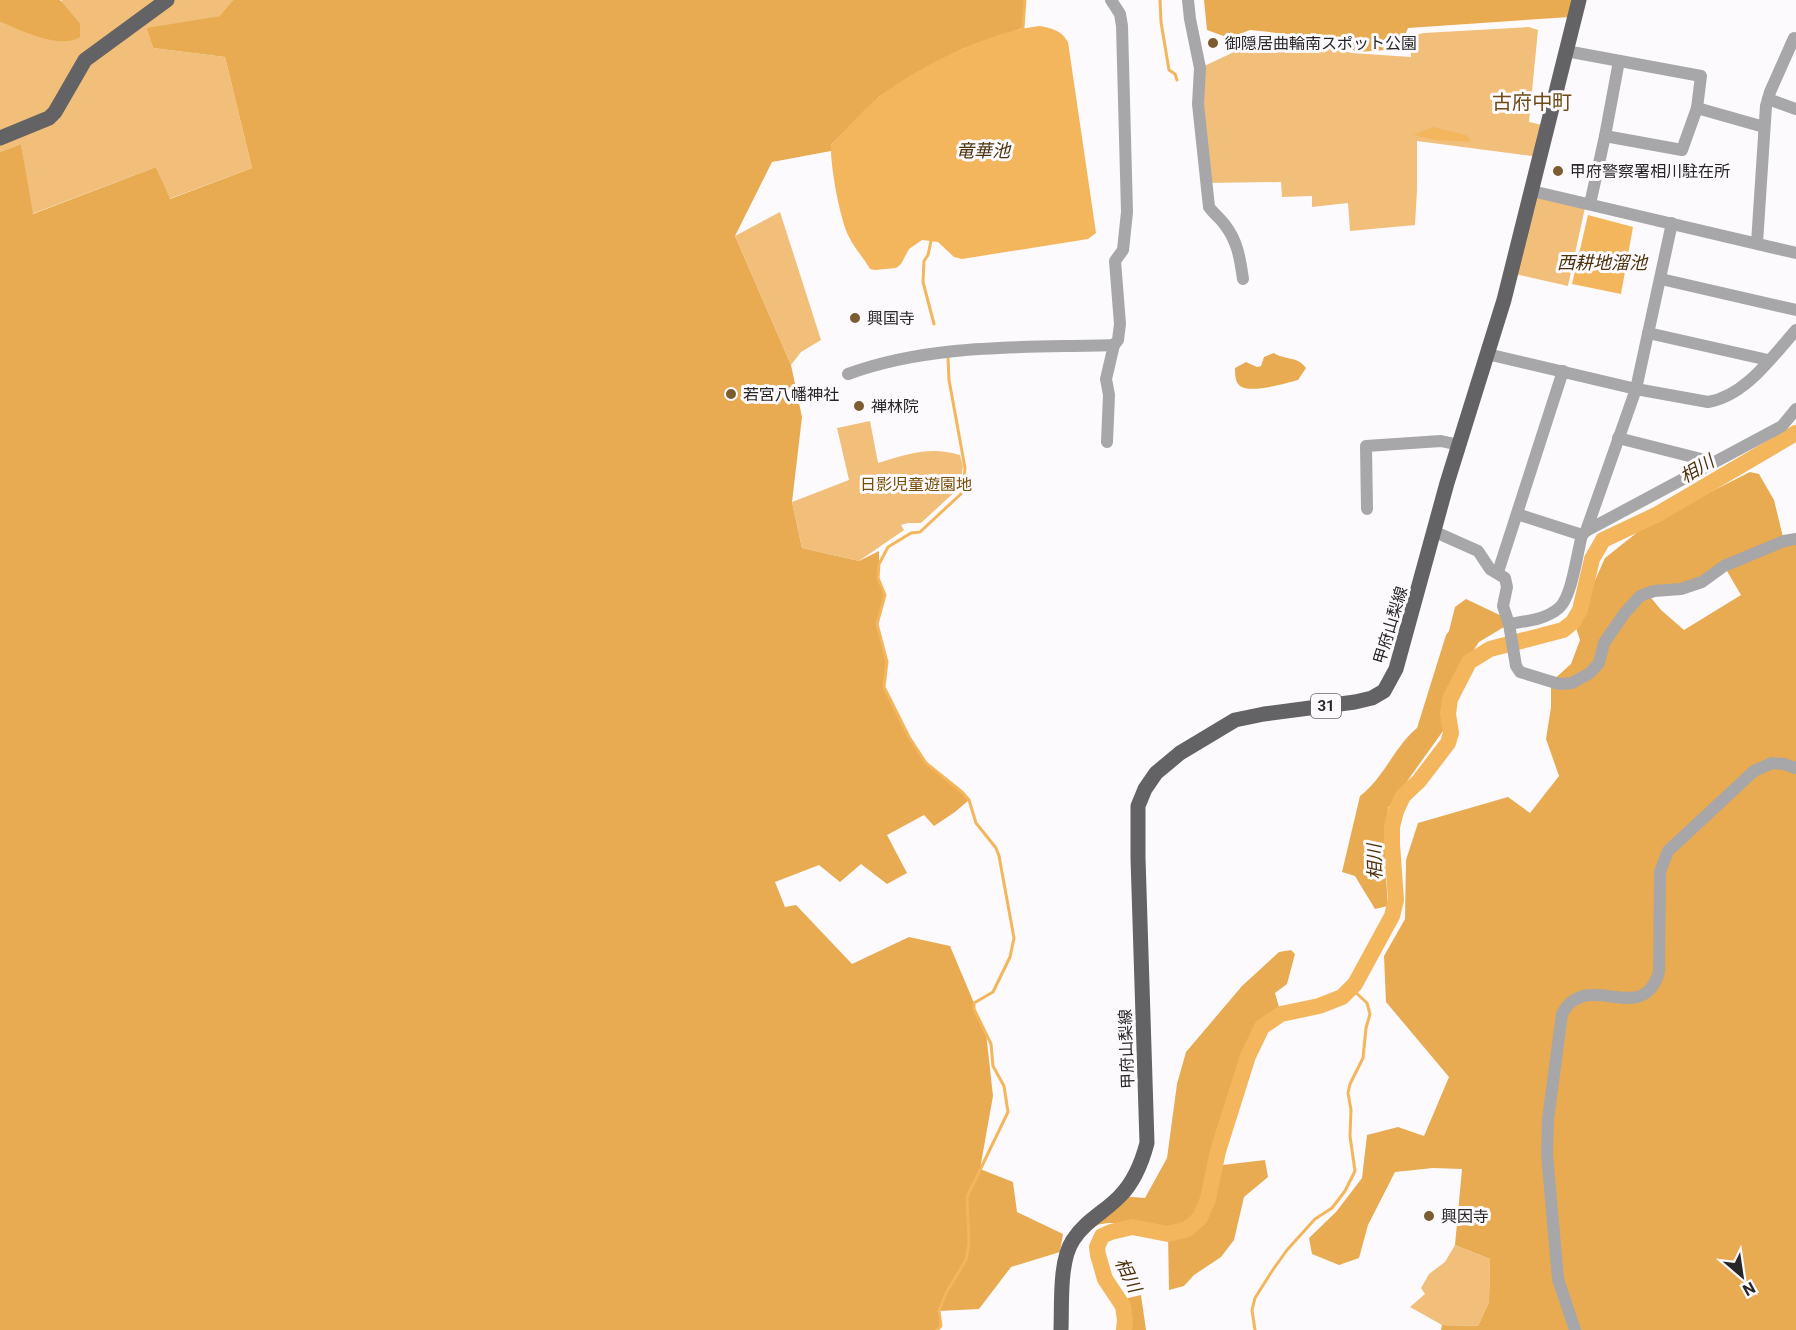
<svg xmlns="http://www.w3.org/2000/svg" width="1796" height="1330" viewBox="0 0 1796 1330" font-family="Roboto,'Noto Sans JP',sans-serif">
  <rect width="100%" height="100%" fill="#fcfafd"/>
  <g fill="#f1bf7a">
    <path d="M62 0H233L221 16 148 29 153 48 225 57 252 168 169 199 156 167 32 214 21 144 0 152V22L41 37 80 23 61 2Z"/>
    <path d="M1529 27 1538 30 1529 122 1547 126 1540 157 1417 141V190L1415 225 1350 231 1348 203 1312 207V196L1282 197 1281 182 1206 183 1200 68 1234 52 1261 50 1301 53 1323 46 1352 53 1411 57 1410 36 1424 33Z"/>
    <path d="M1532 191 1586 203 1568 286 1511 273Z"/>
    <path d="M780 212 821 340 801 352 791 365 735 236Z"/>
    <path d="M870 421 878 463C907 454 930 446 960 455L963 466 960 487 921 523H908L901 525 904 530 859 561 802 548 792 502 849 480 837 428Z"/>
    <path d="M1455 1245 1490 1259 1489 1302 1478 1326 1442 1325 1410 1307 1425 1294 1421 1288 1429 1274 1445 1262Z"/>
  </g>
  <g fill="#e8ab52" fill-rule="evenodd">
    <path d="M0 0H60L80 23V37C60 50 21 30 0 22Z"/>
    <path d="M233 0H1025L1023 28 962 49 880 96 831 145V151L772 162 735 236 791 365 802 417 792 502 802 548 859 561 879 551V578L885 595 877 624 887 662 884 687 909 737 926 762 962 792 969 800 955 812 934 826 924 815 887 835 907 873 887 884 861 864 840 882 819 865 775 882 785 907 796 905 852 964 909 937 950 946 974 1003V1009L986 1033 993 1096 980 1169 1013 1182 1017 1212 1063 1234 1060 1252 1011 1267 979 1309 939 1311 941 1326 937 1330H0V152L21 144 33 214 156 167 170 199 252 168 225 57 153 48 147 28 220 16Z"/>
    <path d="M1204 0H1574L1570 17 1408 28 1399 49 1358 52 1325 38 1250 30 1229 38 1207 30Z"/>
    <path d="M1274 353C1284 360 1298 356 1306 368L1298 380C1286 383 1251 394 1240 386 1235 382 1235 374 1235 368L1246 362 1257 367 1261 366 1264 357Z"/>
    <path d="M1750 472 1759 474 1774 500 1784 541 1796 539V1330H1441L1442 1325 1478 1326 1489 1302 1490 1259 1455 1245 1462 1169 1433 1168 1395 1172 1368 1225 1359 1258 1339 1265 1312 1254 1309 1238 1336 1212 1362 1178 1367 1135 1398 1127 1424 1136 1449 1077 1386 1002 1384 956 1405 919 1406 860 1418 823 1508 797 1530 813 1559 776 1546 739 1551 707V682L1571 664 1580 640 1575 625 1605 558 1649 523ZM1724 566 1741 595 1684 630 1661 610 1648 594 1702 582Z"/>
    <path d="M1466 599 1506 618 1509 624 1479 642 1456 677 1446 706V721L1443 731 1388 808 1385 863 1388 906 1375 909 1355 876 1342 872 1360 796C1384 778 1394 747 1417 728L1446 635 1449 631 1455 607Z"/>
    <path d="M1291 950 1295 954 1287 984 1275 993 1281 1014 1262 1027 1254 1040 1214 1166 1265 1160 1268 1177 1244 1197 1234 1240 1221 1257 1194 1275 1184 1286 1169 1290 1168 1234 1143 1223H1108L1084 1227 1120 1196 1145 1198 1167 1158 1177 1084 1186 1052 1242 986 1279 952Z"/>
    <path d="M1141 1295 1146 1330H1124V1299Z"/>
  </g>
  <g fill="#f3b65d">
    <path d="M1040 26C1053 29 1061 30 1068 42L1096 233 1088 239 962 259 954 257 938 242 922 240 909 249 901 264 896 268 875 270 870 269C864 258 854 248 849 237 840 220 830 165 831 145 847 129 862 110 880 96 921 65 990 31 1040 26Z"/>
    <path d="M1433 127 1466 135 1471 140 1470 142 1436 140 1413 135Z"/>
    <path d="M1588 215 1633 227 1621 294 1572 284Z"/>
  </g>
  <g fill="none" stroke-linecap="round" stroke-linejoin="round">
    <g stroke="#f3b65d" stroke-width="3">
      <path d="M1160 0 1161 22 1169 70 1175 74 1177 80"/>
      <path d="M1023 28 1025 0"/>
      <path d="M931 241 928 255 924 261 923 282 934 324"/>
      <path d="M937 1330 941 1326 939 1311 946 1293 966 1260 969 1243 967 1197 1008 1112 1004 1086 993 1066 991 1044 974 1009V1003L993 992 1010 957 1014 938 999 856 996 848 976 823 969 800 962 792 926 763 909 737 884 687 887 662 877 624 885 595 878 578 879 564 888 547 911 533 920 532 963 492 965 468 949 380 948 357"/>
      <path d="M1255 1330 1252 1310 1255 1298 1272 1271 1287 1250 1315 1219 1332 1208 1345 1191 1355 1171 1350 1136 1351 1110 1348 1093 1350 1084 1363 1058 1366 1028 1370 1014 1367 1003 1351 988"/>
    </g>
    <path stroke="#f3b65d" stroke-width="16" d="M1124 1330 1125 1320 1123 1306 1105 1279 1098 1255 1097 1247 1102 1236 1111 1232 1132 1227 1168 1234 1187 1229 1200 1218 1208 1199 1218 1151 1248 1056 1262 1027 1281 1014 1319 1006 1342 997 1355 984 1392 916 1396 900 1392 844V827L1396 811 1403 796 1419 781 1448 743 1451 733 1448 714 1450 699 1469 662 1490 649 1563 630 1573 622 1580 610 1592 559 1603 540 1658 514 1796 433"/>
    <g stroke="#a7a6a8" stroke-width="12">
      <path d="M1188 0 1190 19 1200 68 1198 104 1209 207C1214 214 1220 218 1225 225 1238 242 1240 259 1243 279"/>
      <path d="M1566 51 1701 76 1697 108 1682 150 1605 136"/>
      <path d="M1768 99 1796 109"/>
      <path d="M1697 108 1764 127"/>
      <path d="M1532 191 1796 253"/>
      <path d="M1590 204 1605 136 1619 61"/>
      <path d="M1757 243 1766 106 1770 92 1794 38 1796 39"/>
      <path d="M1661 279 1796 310"/>
      <path d="M1648 333 1768 360"/>
      <path d="M1487 354 1636 389 1708 402C1745 396 1772 357 1796 330"/>
      <path d="M848 374C933 343 1024 348 1114 345"/>
      <path d="M1618 438 1713 462"/>
      <path d="M1107 442 1109 395 1106 379 1114 345 1118 340 1120 324 1115 261 1123 250 1127 212 1122 26 1120 14 1111 0"/>
      <path d="M1367 509 1366 446 1441 441 1459 445"/>
      <path d="M1517 514 1582 535"/>
      <path d="M1433 531 1478 551 1490 569 1505 578 1507 587 1503 606 1509 624C1526 621 1545 620 1559 608 1572 597 1577 553 1582 535L1586 531 1636 389 1672 223"/>
      <path d="M1586 531 1782 426 1796 409"/>
      <path d="M1498 572 1563 371"/>
      <path d="M1509 624 1516 666 1520 672 1559 684 1572 683 1590 673 1599 663 1604 643 1624 614 1640 596 1654 591 1681 589 1702 582 1724 566 1784 541 1796 539"/>
      <path d="M1575 1330 1558 1279 1547 1154 1548 1119 1562 1014C1587 967 1642 1029 1659 972L1660 872 1668 851 1754 771 1772 763 1784 764 1796 768"/>
    </g>
    <g stroke="#636264" stroke-width="15">
      <path d="M0 138 49 118 55 112 85 60 167 0"/>
      <path d="M1061 1330C1062 1304 1059 1261 1073 1240 1085 1221 1106 1211 1120 1196 1135 1181 1142 1162 1147 1143L1138 858V806L1145 789 1156 773 1180 753 1235 720 1264 714 1355 702 1372 698 1384 691 1396 669 1447 483 1504 300 1579 0"/>
    </g>
  </g>
  <g fill="#7b5d31" stroke="#fcfafd" stroke-width="2">
    <circle cx="1213" cy="43" r="6"/>
    <circle cx="1558" cy="171" r="6"/>
    <circle cx="855" cy="318" r="6"/>
    <circle cx="731" cy="394" r="6"/>
    <circle cx="859" cy="406" r="6"/>
    <circle cx="1429" cy="1216" r="6"/>
  </g>
  <g text-anchor="middle" stroke-width="6" stroke-linejoin="round" paint-order="stroke">
    <rect fill="#fcfafd" stroke="#686668" stroke-width="1.5" x="1311" y="694" width="30" height="24" rx="4.5"/>
    <g font-size="15" font-weight="bold" fill="#282728">
      <text x="1326" y="711">31</text>
    </g>
    <g font-size="16" fill="#282728" stroke="#fcfafd" text-anchor="start">
      <text x="1225" y="49">御隠居曲輪南スポット公園</text>
      <text x="1570" y="177">甲府警察署相川駐在所</text>
      <text x="867" y="324">興国寺</text>
      <text x="743" y="400">若宮八幡神社</text>
      <text x="871" y="412">禅林院</text>
      <text x="1441" y="1222">興因寺</text>
    </g>
    <g font-size="16" fill="#764f07" stroke="#fcfafd">
      <text x="916" y="490">日影児童遊園地</text>
    </g>
    <g font-size="16" fill="#282728" stroke="#fcfafd">
      <text transform="translate(1390 625) rotate(-73)" y="6">甲府山梨線</text>
      <text transform="translate(1126 1049) rotate(-92)" y="6">甲府山梨線</text>
    </g>
    <g font-size="18" font-style="italic" fill="#4c330d" stroke="#fcfafd">
      <text x="983" y="157">竜華池</text>
      <text x="1602" y="269">西耕地溜池</text>
      <text transform="translate(1697 469) rotate(-31)" y="6">相川</text>
      <text transform="translate(1375 862) rotate(-92)" y="6">相川</text>
      <text transform="translate(1128 1275) rotate(64)" y="6">相川</text>
    </g>
    <g font-size="20" fill="#6d4c18" stroke="#fcfafd">
      <text x="1532" y="109">古府中町</text>
    </g>
  </g>
  <g transform="translate(1742 1276) rotate(151)" stroke="#fcfafd" stroke-width="4.5" paint-order="stroke">
  <path d="M0-4.5L10 22L0 15L-10 22Z" fill="#282728"/>
  <text y="-9" font-size="16" font-weight="bold" text-anchor="middle" fill="#282728">N</text>
  </g>
</svg>
